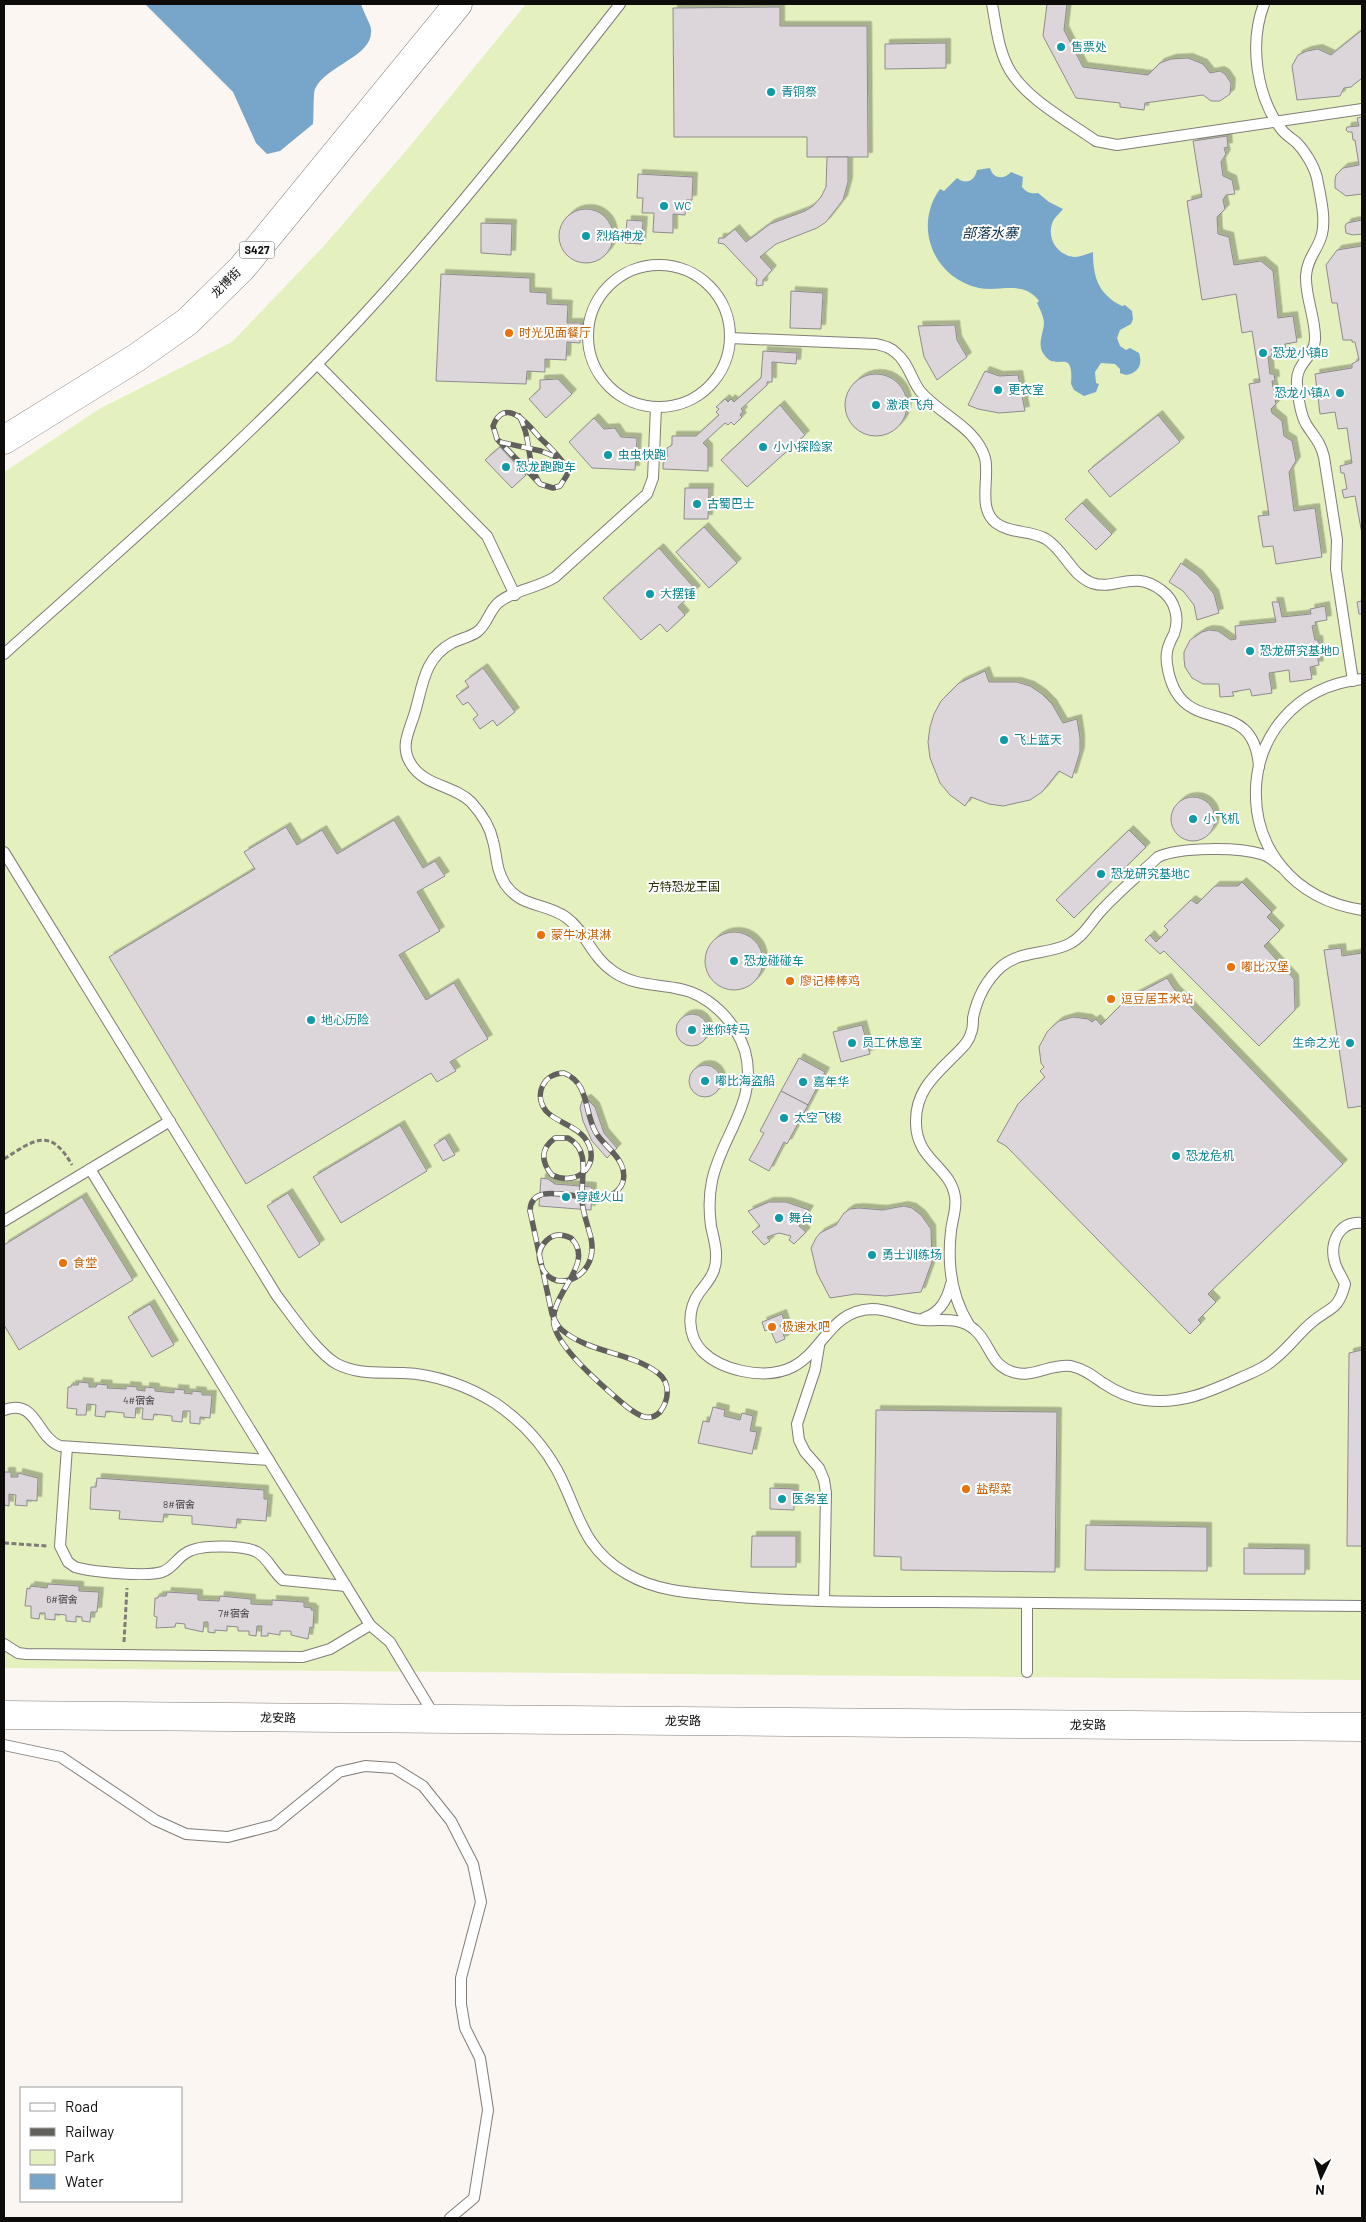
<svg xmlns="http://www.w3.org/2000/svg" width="1366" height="2222" viewBox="0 0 1366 2222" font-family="Barlow,'Noto Sans SC',sans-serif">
  <defs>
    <filter id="shadow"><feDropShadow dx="4.5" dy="-4.5" stdDeviation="0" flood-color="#0004"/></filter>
  </defs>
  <rect width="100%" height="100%" fill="#fbf6f1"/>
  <path fill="#e4f1be" d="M526 4H1362V1680L4 1668V472L99 409 232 342 323 247 411 145Z"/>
  <g fill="#78a5ca">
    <path d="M145 4H361C363 11 371 25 371 29 374 57 327 64 315 89 313 93 314 117 313 124L280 151 267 154 256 143 233 92Z"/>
    <path d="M990 168C993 179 1004 180 1011 172L1023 177 1022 187C1027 193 1031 194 1038 193L1049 202 1063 209C1060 213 1056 216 1053 221 1046 237 1056 255 1074 257 1081 257 1087 254 1093 252 1093 277 1098 294 1122 306L1125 305 1132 311 1133 319 1131 324 1120 330 1117 338 1120 346 1126 350 1130 348 1139 353C1143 365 1138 373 1126 375L1120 373V369L1115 364 1101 363 1095 372 1096 383 1099 384 1096 392 1084 396 1074 390 1071 384C1074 344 1056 375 1043 353 1037 344 1044 332 1044 322 1043 315 1040 309 1037 303L1039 301C1023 280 1001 292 979 288 933 278 913 226 940 189L944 191 957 178C966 185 975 181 977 170Z"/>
  </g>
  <g fill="#dcd6db" stroke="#8f8a8f" filter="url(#shadow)">
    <path d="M1047 4H1067L1064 30 1083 67 1148 75 1160 63 1171 59 1188 58 1203 64 1210 73 1220 71 1225 74 1231 83 1230 94 1220 101H1211L1203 95 1145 103 1144 110 1120 107V103L1076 98 1043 36Z"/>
    <path d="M780 7V26H867L868 157H807V137H674L673 8Z"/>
    <path d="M1362 30V78L1351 87 1344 88 1340 96 1297 100 1292 66 1298 55 1307 51 1318 49 1331 55Z"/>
    <path d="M946 43V68L885 69V44Z"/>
    <path d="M1362 117V194L1346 196 1335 188V180L1336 175 1343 168 1359 165 1355 140H1353L1352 132H1348L1346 130 1347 127 1359 126 1357 118Z"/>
    <path d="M1227 136 1228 147 1224 148 1226 154 1221 162 1223 176 1232 180 1235 194 1226 195 1223 200 1225 209 1217 217 1218 234 1229 237 1234 265 1261 261 1273 271 1278 318 1293 316 1297 342 1285 344 1286 348 1271 349 1272 356 1268 357 1270 374H1274L1275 381H1272L1276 404 1271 409 1272 413 1282 421 1284 436 1292 441 1296 461 1289 472 1294 511 1315 508 1322 557 1276 564 1273 546 1263 547 1258 516 1269 515 1249 384 1260 382 1252 331 1242 333 1236 294 1202 300 1187 201 1202 197 1193 141Z"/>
    <path d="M827 157H848V182L843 200 826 222 817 228 776 244 760 257 772 270 763 280V285L758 286 756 285 757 279 724 244 718 243 719 238H724L735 229 746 242 770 224 805 211 813 206 821 197 826 187Z"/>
    <path d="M638 174 693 177 692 200H686L685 215 673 214V233L653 232 654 213H642L643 198H637Z"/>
    <circle cx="586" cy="236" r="27"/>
    <path d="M627 220 643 221 641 244 625 243Z"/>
    <path d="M1362 220V234L1353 235 1346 233 1345 226 1347 223Z"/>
    <path d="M481 223 512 224 511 255 481 253Z"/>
    <path d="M1362 246V534L1355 496 1344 498 1342 490 1347 489 1344 473H1341L1340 466 1352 463 1347 428 1338 429 1335 412 1320 414 1315 374 1352 368V364L1359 360 1355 342H1352V340H1343L1337 303H1332L1326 265 1337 250Z"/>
    <path d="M441 274 530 278V292L547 293V304L568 305 567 323H581L580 343 567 342 566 360 545 359V372L527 371 526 384 436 381Z"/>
    <path d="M791 291 823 293 821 329 790 328Z"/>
    <path d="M955 325 957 340 967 357 937 380 924 357 918 326Z"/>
    <path d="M763 351 797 353 796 364 772 362V382H767V385L741 409 743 411 740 415 742 417 734 425 731 422 728 425 725 423 703 443 708 448V471L663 469V463L667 460V448L672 445V436H696L719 415 716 412 719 409 716 407 725 399 728 402 731 399 734 402 761 378Z"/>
    <path d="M985 371 999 376 1018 375 1025 411 999 413 978 409 968 405Z"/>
    <circle cx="876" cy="405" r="31"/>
    <path d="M558 379 572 394 546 418 529 399 540 389V380Z"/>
    <path d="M780 405 805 435 747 487 721 460Z"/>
    <path d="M1158 415 1180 442 1110 497 1088 471Z"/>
    <path d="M594 418 604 429 615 428 621 437 637 438 635 470 592 468 569 442Z"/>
    <path d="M500 447 526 475 512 488 485 460Z"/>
    <path d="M685 488H709L708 519H684Z"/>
    <path d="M1082 503 1112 534 1096 550 1065 519Z"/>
    <path d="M704 527 737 563 709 588 676 552Z"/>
    <path d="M659 548 696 590 678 607 685 615 667 632 660 624 641 640 603 598Z"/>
    <path d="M1181 563 1198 575 1214 594 1219 613 1197 620 1194 605 1183 591 1169 582Z"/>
    <path d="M1362 601V614H1359L1357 602Z"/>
    <path d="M1272 602H1279L1282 617 1311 614 1310 609 1325 606 1327 620 1315 622 1316 625 1312 626 1315 640H1318L1319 649H1316L1319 665 1310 667 1312 679 1290 682 1289 670 1269 673 1272 693 1252 696 1250 689 1232 692 1234 696 1220 697 1219 684H1203L1192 678 1185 667 1184 659V652L1190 640 1202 632 1209 630 1218 631 1231 640 1236 639 1235 626 1276 622Z"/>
    <path d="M483 668 515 712 497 726 493 720 480 729 473 719 478 715 468 702 463 705 456 696 469 687 465 681Z"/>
    <path d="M985 671 989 682H1017L1030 686 1042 694 1052 704 1063 723 1077 719 1080 738V752L1072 778 1059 771 1042 792 1030 800 1003 806 989 804 971 797 965 806 950 795 940 783 930 758 928 742 930 727 934 714 941 701 959 683Z"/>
    <circle cx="1193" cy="819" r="22"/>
    <path d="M394 820 423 868 435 861 445 876 417 892 440 931 399 955 426 1000 454 983 488 1039 450 1062 456 1071 437 1082 431 1073 246 1184 109 957 255 869 244 852 286 827 297 845 322 830 337 854Z"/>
    <path d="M1129 830 1146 847 1074 918 1056 900Z"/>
    <path d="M1242 882 1272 912 1267 917 1280 930 1264 946 1294 979 1295 1010 1259 1046 1164 951 1160 954 1145 940 1150 935 1156 942 1168 930 1164 926 1191 900 1197 904 1215 886H1238Z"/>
    <circle cx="734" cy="961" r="29"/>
    <path d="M1341 948 1342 956 1362 953V1106L1348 1108 1324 950Z"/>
    <path d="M1167 978 1174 989 1343 1164 1208 1294 1216 1302 1198 1320 1201 1323 1190 1334 1006 1146 997 1141 1018 1104 1045 1077 1040 1071 1044 1067 1041 1063 1039 1047 1047 1032 1053 1026 1059 1021 1073 1017 1088 1019 1092 1022 1096 1019 1101 1025 1127 999Z"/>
    <circle cx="692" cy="1030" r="16"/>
    <path d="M862 1025 870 1054 841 1062 833 1032Z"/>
    <path d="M799 1058 825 1072 808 1105 781 1091Z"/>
    <circle cx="705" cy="1081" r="16"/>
    <path d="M781 1091 808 1105 787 1144 784 1142 769 1171 749 1160 764 1133 760 1131Z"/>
    <path d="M587 1099 595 1107 604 1133 617 1148 607 1158 592 1141 583 1121 580 1108 582 1101Z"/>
    <path d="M400 1125 427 1171 341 1223 313 1177Z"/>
    <path d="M445 1138 455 1155 443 1161 434 1145Z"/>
    <path d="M541 1178 548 1179 555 1184 592 1187 591 1210 539 1206Z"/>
    <path d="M288 1193 320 1244 299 1258 267 1206Z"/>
    <path d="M82 1197 133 1280 19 1350 4 1325V1245Z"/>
    <path d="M769 1202H786L809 1210 799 1226 806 1232 794 1244 789 1240 791 1236 779 1233 767 1237 770 1241 764 1245 752 1232 760 1226 748 1211Z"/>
    <path d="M904 1206 912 1208 921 1215 931 1229 932 1262 921 1292 886 1296 856 1294 830 1298 817 1273 811 1248 816 1238 820 1233 836 1225 844 1213 850 1209 859 1208 882 1210Z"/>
    <path d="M150 1304 174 1345 152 1357 128 1317Z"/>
    <path d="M782 1314 785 1323 780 1325 785 1339 776 1343 770 1329 765 1331 762 1322Z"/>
    <path d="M1362 1350V1546H1347L1349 1353Z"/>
    <path d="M79 1382 89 1383V1387H96L97 1384 108 1385 107 1388 126 1389V1386L137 1387V1390L145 1391V1387L155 1388V1391L174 1393V1389L185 1390 184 1393 192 1394V1391L202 1392V1395H212L210 1418 200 1417V1424L190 1423V1411H183L182 1422 172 1421V1416L154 1414 153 1420 142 1419 143 1408H136L135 1418 124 1417V1413L106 1411 105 1417 95 1416 96 1405 87 1404 86 1415H76L77 1409 67 1408 68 1387H71V1385H78Z"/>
    <path d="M713 1407 725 1410 724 1416 740 1420 742 1413 753 1416 750 1431 757 1432 752 1454 698 1443 703 1421 709 1422Z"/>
    <path d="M876 1410 1057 1412 1055 1572 901 1570V1557L874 1556Z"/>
    <path d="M4 1472H11V1477H18V1473L38 1478 37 1501 27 1500V1506L15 1505 16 1495 9 1494V1506L4 1505Z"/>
    <path d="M97 1478 264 1490V1499H268L266 1521 237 1519 236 1528 192 1524V1516L164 1514 163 1522 119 1519 120 1511 90 1509 91 1487H96Z"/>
    <path d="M770 1488 794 1489V1510L770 1509Z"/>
    <path d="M1086 1525 1207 1527V1571L1085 1570Z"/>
    <path d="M752 1536H796V1567H751Z"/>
    <path d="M1244 1548 1305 1549V1574H1244Z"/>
    <path d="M48 1584 79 1586V1591L99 1592 97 1612H91L90 1622 82 1621V1617L76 1616V1622L66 1621V1615L55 1614V1620L45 1619V1613H40L39 1619 31 1618V1606H25L27 1588 30 1589V1586L47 1588Z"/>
    <path d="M167 1592 198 1594V1600L219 1601 220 1596 251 1599V1604L272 1605V1600L304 1602V1607L312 1608 311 1610H314L313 1628 310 1627 308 1639 291 1635V1631H280V1635L268 1633V1636H261L262 1626H257L256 1636 249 1635V1631H238V1627L227 1626V1631L215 1630V1633L208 1632V1622H204L203 1632 185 1628V1624L176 1623 175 1627 156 1628 157 1617 154 1616 155 1598H158V1596H166Z"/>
  </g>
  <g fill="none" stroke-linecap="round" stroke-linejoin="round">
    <g stroke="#817c77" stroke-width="12">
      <g id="service">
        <path d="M992 4C996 25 998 48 1008 67 1024 98 1068 121 1096 141L1117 145 1362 109"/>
        <path d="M1264 4C1249 43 1256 97 1282 130 1286 135 1291 138 1296 142 1305 151 1314 166 1317 178 1320 195 1326 217 1322 234 1318 250 1307 258 1306 276 1305 297 1316 319 1315 340 1314 358 1295 363 1297 384 1298 396 1300 413 1306 424 1314 437 1320 441 1324 457L1337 540 1336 569 1353 681"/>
        <circle cx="659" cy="336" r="71"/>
        <path d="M730 338 876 344C884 346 890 347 896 353 908 362 911 379 920 391 940 415 976 427 985 458 990 478 977 508 996 523 1011 534 1031 530 1046 539 1065 551 1071 575 1092 583 1115 591 1133 569 1161 590 1175 600 1180 618 1174 634 1171 640 1168 645 1167 652 1165 663 1170 682 1176 692 1199 731 1254 700 1259 767"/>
        <path d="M317 364 487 536 515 595"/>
        <path d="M656 407 653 478 647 494 555 577C538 588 513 590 498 603 489 611 487 625 477 632 470 637 459 639 452 643 424 658 423 685 415 712 410 730 399 746 411 764 424 786 454 785 471 802 481 813 490 826 493 841 497 856 496 870 505 884 522 909 546 902 567 918 586 932 591 957 614 972 633 985 653 984 675 988 708 993 735 1020 745 1051 759 1101 721 1136 712 1181 709 1195 709 1211 711 1226 714 1240 719 1255 714 1270 711 1279 705 1285 699 1293 687 1310 687 1335 702 1351 712 1361 728 1368 742 1371 824 1388 814 1311 872 1309 887 1309 901 1316 916 1319 937 1323 958 1314 976 1331 990 1344 990 1363 1010 1371 1031 1380 1050 1363 1071 1366 1084 1369 1093 1376 1103 1383 1115 1391 1130 1398 1145 1400 1180 1405 1209 1392 1240 1378 1251 1373 1263 1369 1272 1361 1287 1350 1297 1335 1311 1323 1329 1307 1338 1312 1345 1284 1342 1277 1337 1270 1335 1263 1329 1243 1339 1221 1362 1223"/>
        <path d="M4 654C136 536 271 420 389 287 470 196 545 100 620 4"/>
        <path d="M1362 679C1224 694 1217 887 1362 910"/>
        <path d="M4 852 277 1296C291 1314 318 1354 337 1364 359 1375 380 1372 403 1373 435 1374 468 1386 495 1403 520 1420 542 1443 557 1470 579 1511 581 1548 627 1574 658 1592 692 1593 727 1596 796 1602 865 1602 934 1602 1077 1604 1220 1605 1362 1606"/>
        <path d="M90 1169 370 1625 390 1642 434 1715"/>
        <path d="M4 1221 170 1121"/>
        <path d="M924 1318C940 1313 947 1300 951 1284"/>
        <path d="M969 1325C951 1296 947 1265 951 1231 952 1220 957 1209 955 1197 951 1167 916 1160 916 1123 915 1091 935 1075 956 1054 962 1048 969 1042 971 1033 973 1029 973 1023 973 1018 977 998 986 980 1002 966 1022 950 1047 955 1069 944 1083 937 1091 922 1100 912 1118 892 1139 875 1158 857 1179 847 1238 847 1261 854 1269 856 1274 861 1280 866"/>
        <path d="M819 1346 815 1370 797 1424 799 1440 805 1452 819 1468 824 1480 826 1493 824 1601"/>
        <path d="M4 1410C37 1398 36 1437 60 1446L269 1460"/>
        <path d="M67 1447 60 1546 68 1562 75 1567C91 1572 148 1577 162 1572 172 1569 177 1558 186 1553 199 1544 243 1545 257 1552 268 1558 273 1572 283 1580L346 1586"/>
        <path d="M4 1644 18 1653 26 1654 303 1657 330 1649 370 1625"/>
        <path d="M1027 1672V1603"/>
        <path d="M4 1745 61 1757 155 1820 186 1834 228 1837 274 1825 339 1772 365 1766 394 1768 423 1786 451 1821 473 1864 481 1902 461 1978V2004L465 2028 480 2058 488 2110 474 2198 450 2218"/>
      </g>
    </g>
    <g stroke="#817c77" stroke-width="29">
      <path id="secondary" d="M4 1715 1362 1727"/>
    </g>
    <g stroke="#817c77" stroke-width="29">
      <path id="primary" d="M4 440 136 358 187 322 242 268 458 4"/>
    </g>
    <g stroke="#7e7b78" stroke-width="3" stroke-dasharray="5 2.5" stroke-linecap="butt">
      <path d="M4 1159C34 1140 50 1126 72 1165"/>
      <path d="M4 1543 47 1546"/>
      <path d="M124 1642 127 1588"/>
    </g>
    <use href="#service" stroke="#fff" stroke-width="10"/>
    <use href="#secondary" stroke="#fff" stroke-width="28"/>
    <use href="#primary" stroke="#fff" stroke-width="28"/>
    <g stroke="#62605d" stroke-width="5.5">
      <g id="rail">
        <path d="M519 416C532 437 525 461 540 484L553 488 560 486 567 475V468C560 457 550 447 540 438 529 425 505 395 493 426L497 439 540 484"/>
        <path d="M500 442 541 451 556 457"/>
        <path d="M660 1412C669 1400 671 1383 658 1373 631 1352 589 1353 562 1330 557 1326 555 1320 552 1314L530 1211C531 1172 600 1214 619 1189 625 1182 625 1172 621 1164 615 1151 601 1143 595 1131 584 1110 589 1083 564 1073 544 1073 533 1094 546 1111 556 1122 574 1125 584 1137 604 1162 579 1188 552 1175 541 1162 540 1149 555 1138H568C592 1151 580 1179 582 1201 583 1213 588 1226 591 1238 600 1280 548 1298 540 1261 538 1253 540 1247 546 1241 554 1233 562 1234 571 1238 597 1264 548 1294 554 1325 559 1350 607 1390 627 1407 638 1415 649 1423 660 1412"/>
      </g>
    </g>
    <use href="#rail" stroke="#fff" stroke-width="4" stroke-dasharray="11" stroke-linecap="butt"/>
  </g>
  <g fill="#0f9aa8" stroke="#fff" stroke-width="2">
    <circle cx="1061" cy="47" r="5"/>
    <circle cx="771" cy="92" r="5"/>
    <circle cx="664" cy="206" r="5"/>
    <circle cx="586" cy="236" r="5"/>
    <circle cx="1263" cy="353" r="5"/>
    <circle cx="998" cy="390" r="5"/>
    <circle cx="1340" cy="393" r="5"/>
    <circle cx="876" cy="405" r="5"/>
    <circle cx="763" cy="447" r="5"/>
    <circle cx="608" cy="455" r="5"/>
    <circle cx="506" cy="467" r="5"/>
    <circle cx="697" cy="504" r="5"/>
    <circle cx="650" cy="594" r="5"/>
    <circle cx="1250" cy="651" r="5"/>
    <circle cx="1004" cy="740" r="5"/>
    <circle cx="1193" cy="819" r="5"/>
    <circle cx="1101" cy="874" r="5"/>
    <circle cx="734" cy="961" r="5"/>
    <circle cx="311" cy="1020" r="5"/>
    <circle cx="692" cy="1030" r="5"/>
    <circle cx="852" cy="1043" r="5"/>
    <circle cx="1350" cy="1043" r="5"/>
    <circle cx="705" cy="1081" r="5"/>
    <circle cx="803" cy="1082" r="5"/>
    <circle cx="784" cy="1118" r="5"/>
    <circle cx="1176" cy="1156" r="5"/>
    <circle cx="566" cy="1197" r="5"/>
    <circle cx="779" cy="1218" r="5"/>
    <circle cx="872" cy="1255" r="5"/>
    <circle cx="782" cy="1499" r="5"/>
  </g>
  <g fill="#e8710a" stroke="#fff" stroke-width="2">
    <circle cx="509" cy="333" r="5"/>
    <circle cx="541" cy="935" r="5"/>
    <circle cx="1231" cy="967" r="5"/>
    <circle cx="790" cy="981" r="5"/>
    <circle cx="1111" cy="999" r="5"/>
    <circle cx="63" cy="1263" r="5"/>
    <circle cx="772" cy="1327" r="5"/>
    <circle cx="966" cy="1489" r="5"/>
  </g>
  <g text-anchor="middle" stroke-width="4" stroke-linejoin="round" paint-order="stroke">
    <g font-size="10" fill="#413e3e">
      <text x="139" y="1404">4#宿舍</text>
      <text x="179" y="1508">8#宿舍</text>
      <text x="62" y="1603">6#宿舍</text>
      <text x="234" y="1617">7#宿舍</text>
    </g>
    <rect fill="#fff" stroke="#565554" stroke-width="1" x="239.5" y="241.5" width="35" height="17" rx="4"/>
    <g font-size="11" font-weight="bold" fill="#0d0c0a">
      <text x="257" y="254">S427</text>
    </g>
    <g font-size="12" fill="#0d838f" stroke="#fff" text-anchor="start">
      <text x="1071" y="51">售票处</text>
      <text x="781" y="96">青铜祭</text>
      <text x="674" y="210">WC</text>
      <text x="596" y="240">烈焰神龙</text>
      <text x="1273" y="357">恐龙小镇B</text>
      <text x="1008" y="394">更衣室</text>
      <text x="1330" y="397" text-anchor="end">恐龙小镇A</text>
      <text x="886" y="409">激浪飞舟</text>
      <text x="773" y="451">小小探险家</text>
      <text x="618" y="459">虫虫快跑</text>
      <text x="516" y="471">恐龙跑跑车</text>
      <text x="707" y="508">古蜀巴士</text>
      <text x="660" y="598">大摆锤</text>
      <text x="1260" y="655">恐龙研究基地D</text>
      <text x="1014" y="744">飞上蓝天</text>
      <text x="1203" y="823">小飞机</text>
      <text x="1111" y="878">恐龙研究基地C</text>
      <text x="744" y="965">恐龙碰碰车</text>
      <text x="321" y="1024">地心历险</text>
      <text x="702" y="1034">迷你转马</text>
      <text x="862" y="1047">员工休息室</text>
      <text x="1340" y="1047" text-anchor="end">生命之光</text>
      <text x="715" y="1085">嘟比海盗船</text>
      <text x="813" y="1086">嘉年华</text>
      <text x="794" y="1122">太空飞梭</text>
      <text x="1186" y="1160">恐龙危机</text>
      <text x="576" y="1201">穿越火山</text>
      <text x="789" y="1222">舞台</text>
      <text x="882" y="1259">勇士训练场</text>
      <text x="792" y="1503">医务室</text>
    </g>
    <g font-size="12" fill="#0d0c0a" stroke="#fff">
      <text transform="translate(226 283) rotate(-45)" y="4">龙博街</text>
      <text transform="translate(278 1718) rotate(1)" y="4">龙安路</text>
      <text x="683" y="1725">龙安路</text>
      <text x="1088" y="1729">龙安路</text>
    </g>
    <g font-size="12" fill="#c56008" stroke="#fff" text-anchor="start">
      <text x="519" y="337">时光见面餐厅</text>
      <text x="551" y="939">蒙牛冰淇淋</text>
      <text x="1241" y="971">嘟比汉堡</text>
      <text x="800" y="985">廖记棒棒鸡</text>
      <text x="1121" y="1003">逗豆居玉米站</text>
      <text x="73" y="1267">食堂</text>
      <text x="782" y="1331">极速水吧</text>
      <text x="976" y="1493">盐帮菜</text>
    </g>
    <g font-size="12" fill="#282f05" stroke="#fff">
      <text x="684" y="891">方特恐龙王国</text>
    </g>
    <g font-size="14" font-style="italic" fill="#0a2e48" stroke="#fff">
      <text x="990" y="238">部落水寨</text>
    </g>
  </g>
  <rect width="1366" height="2222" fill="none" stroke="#0d0c0a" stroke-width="10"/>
  <rect x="20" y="2087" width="162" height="115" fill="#ffffff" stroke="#9e9e9d"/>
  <rect x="30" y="2103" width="25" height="8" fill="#ffffff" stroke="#9e9e9d"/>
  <text x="65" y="2112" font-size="15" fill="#0d0c0a">Road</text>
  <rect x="30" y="2128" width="25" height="8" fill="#62605d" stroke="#9e9e9d"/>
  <text x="65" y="2137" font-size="15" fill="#0d0c0a">Railway</text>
  <rect x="30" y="2150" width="25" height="15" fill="#e4f1be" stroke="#9e9e9d"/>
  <text x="65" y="2162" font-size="15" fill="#0d0c0a">Park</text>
  <rect x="30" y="2174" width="25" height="15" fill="#78a5ca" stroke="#9e9e9d"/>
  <text x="65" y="2187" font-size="15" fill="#0d0c0a">Water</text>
  <g transform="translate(1321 2177) rotate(184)" stroke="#ffffff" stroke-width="4" paint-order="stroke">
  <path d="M0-4L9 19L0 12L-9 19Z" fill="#0d0c0a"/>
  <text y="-8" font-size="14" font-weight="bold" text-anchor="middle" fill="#0d0c0a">N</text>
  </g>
</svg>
